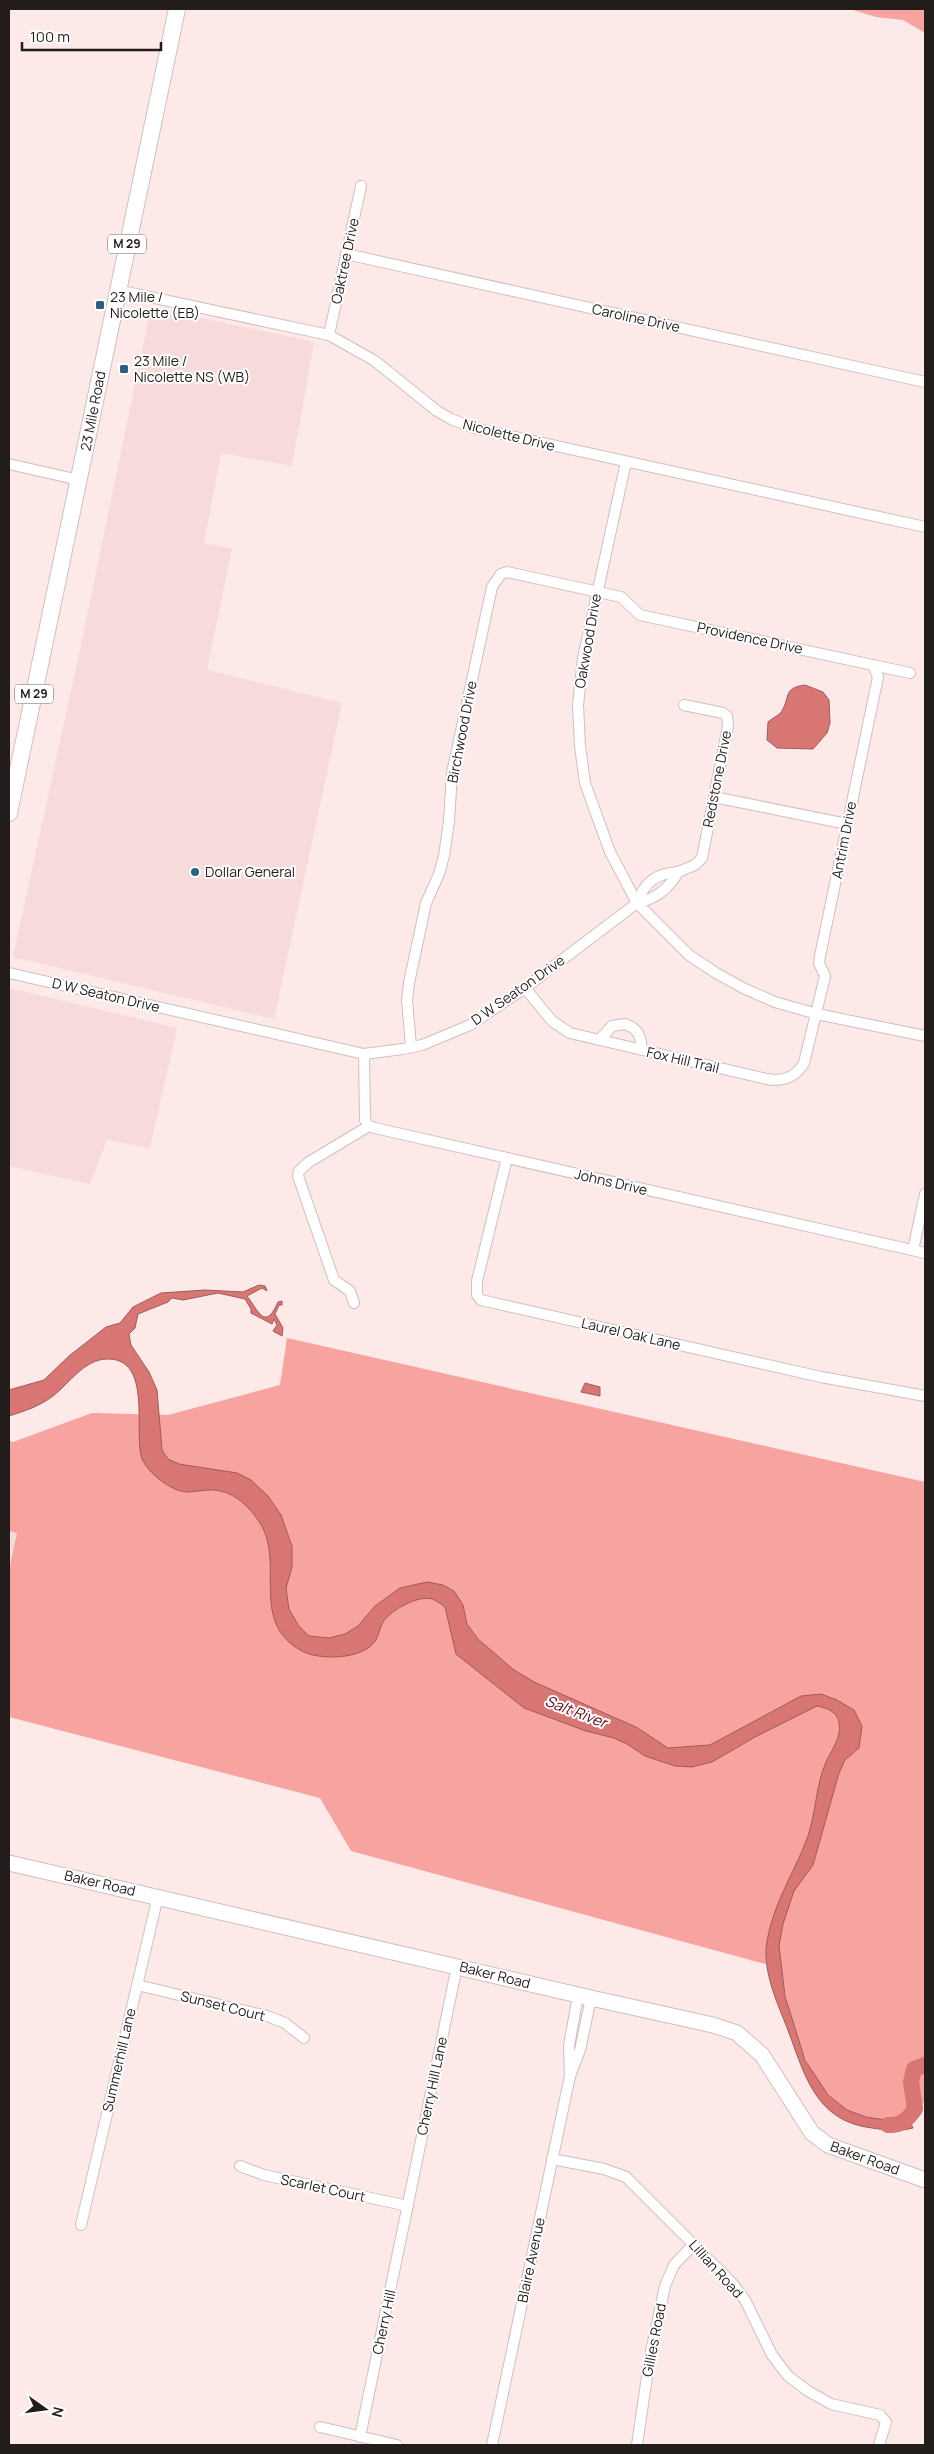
<svg xmlns="http://www.w3.org/2000/svg" width="934" height="2454" viewBox="0 0 934 2454" font-family="Manrope,sans-serif">
  <rect width="100%" height="100%" fill="#fce9e8"/>
  <g fill="#f7dbda">
    <path d="M151 307 314 342 292 466 221 453 204 543 232 549 207 670 342 703 274 1019 13 957 82 640Z"/>
    <path d="M9 988 177 1028 150 1148 107 1140 90 1184 9 1166Z"/>
    <path d="M9 1531 17 1533 9 1570Z"/>
  </g>
  <path fill="#f7a39f" d="M287 1338 925 1482V2101L909 2119C889 2121 863 2121 846 2110 803 2082 789 2014 780 1968L351 1851 320 1798 9 1717V1570L17 1533 9 1531V1441L13 1442 92 1413 168 1415 280 1385Z"/>
  <path fill="#f7a4a1" d="M850 9H925V33L903 20 876 17Z"/>
  <g fill="#d87673" stroke="#a15b59">
    <path d="M805 685 823 692 829 700 830 723 827 733 813 749 777 748 767 740 768 722C772 718 781 715 783 709 790 695 784 688 805 685Z"/>
    <path d="M259 1285 265 1286 267 1291 262 1288 247 1296C258 1310 265 1332 278 1302L282 1301V1305H279L275 1314 283 1328 282 1336 273 1331 277 1325 274 1319 272 1324 251 1313V1309L245 1299 218 1293 183 1300 172 1298 168 1302 138 1314 135 1328 129 1334 131 1345 149 1372 157 1390 162 1450 168 1459 179 1464 237 1473 251 1480 268 1496 281 1515 292 1546V1567L286 1588 289 1609 298 1625 309 1636 329 1638 345 1634 358 1626 375 1606 400 1588 427 1582 443 1585 454 1591 463 1605 467 1624 478 1639 514 1670 534 1682 636 1727 668 1748 710 1745 801 1696 821 1694 837 1700 854 1710 862 1726 859 1748 845 1760 839 1773 813 1865 794 1891 783 1924 779 1946 785 1996 805 2060 828 2095 847 2110 866 2117 892 2121 909 2119 913 2128C899 2132 886 2130 872 2128 813 2121 804 2071 786 2025 776 2000 762 1969 767 1941 774 1901 795 1872 808 1836 816 1812 816 1785 826 1762 831 1751 842 1737 839 1723 838 1712 827 1708 817 1706L755 1737 712 1762 692 1767 675 1766 645 1756 627 1744 614 1738 586 1731 524 1708 456 1654 445 1607C441 1604 437 1601 432 1599 418 1595 391 1610 383 1622 380 1627 379 1634 376 1640 364 1660 318 1661 300 1650 248 1620 287 1560 258 1520 249 1507 236 1494 220 1491 210 1488 197 1492 186 1492 171 1491 148 1473 142 1459 133 1433 153 1359 108 1359 84 1359 70 1383 53 1396 40 1406 25 1411 9 1416V1390L44 1380 69 1356 106 1327 120 1323 133 1307 161 1293 205 1290 243 1292Z"/>
    <path d="M585 1383 600 1387V1396L581 1392Z"/>
  </g>
  <g fill="none" stroke-linecap="round" stroke-linejoin="round">
    <path stroke="#d87673" stroke-width="16" d="M888 2125C901 2126 908 2119 915 2109L911 2082 914 2069 925 2065"/>
    <g stroke="#d1bfbd" stroke-width="12">
      <g id="street">
        <path d="M346 254 925 382"/>
        <path d="M117 290 329 335 375 361 437 411 451 419 474 428 925 527"/>
        <path d="M329 335 361 186"/>
        <path d="M626 462 583 658 578 705 580 746 585 783 610 852 637 903 689 955 716 973 743 988 775 1002 817 1014 925 1036"/>
        <path d="M9 464 79 480"/>
        <path d="M714 797 847 824"/>
        <path d="M678 872 695 865 702 858 728 726 727 716 723 713 684 705"/>
        <path d="M9 973 364 1054 403 1049 422 1045 470 1025 525 988 637 903C655 899 669 889 678 872 656 873 644 883 637 903"/>
        <path d="M525 988 552 1021 570 1033 767 1079C783 1082 795 1078 804 1063L825 976 819 963 820 956 878 677 873 665"/>
        <path d="M599 1040 612 1026 625 1024C639 1029 641 1037 642 1050"/>
        <path d="M411 1047 407 1000 409 983 426 903 439 874 444 856 449 821 452 773 492 587 501 574 507 572 621 597 640 615 910 673"/>
        <path d="M364 1054 365 1120 369 1126 375 1128 925 1253"/>
        <path d="M507 1158 477 1281V1295L481 1300 821 1377 925 1396"/>
        <path d="M913 1250 925 1194"/>
        <path d="M354 1303 350 1291 334 1280 298 1176 299 1171 309 1162 369 1126"/>
        <path d="M137 1985 267 2016 285 2023 304 2038"/>
        <path d="M578 1995 569 2046 570 2076 580 2050 591 1998"/>
        <path d="M552 2159 604 2169 626 2177 732 2283 745 2300 772 2355 788 2376 808 2391 831 2404 880 2415 886 2422 879 2445"/>
        <path d="M240 2166 264 2175 408 2206"/>
        <path d="M81 2225 158 1896"/>
        <path d="M320 2427 397 2445"/>
        <path d="M360 2437 457 1966"/>
        <path d="M492 2445 570 2076"/>
        <path d="M637 2445 650 2356 665 2286 674 2265 694 2244"/>
      </g>
    </g>
    <g stroke="#d1bfbd" stroke-width="17">
      <path id="secondary" d="M9 1863 591 1998 713 2025 737 2033 762 2055 812 2133 828 2145 925 2180"/>
    </g>
    <g stroke="#d1bfbd" stroke-width="18">
      <path id="primary" d="M9 813 177 9"/>
    </g>
    <use href="#street" stroke="#fff" stroke-width="10"/>
    <use href="#secondary" stroke="#fff" stroke-width="15"/>
    <use href="#primary" stroke="#fff" stroke-width="16"/>
  </g>
  <g fill="#2b627d" stroke="#fff" stroke-width="2">
    <rect x="95" y="300" width="10" height="10" rx="2.5"/>
    <rect x="119" y="364" width="10" height="10" rx="2.5"/>
    <circle cx="195" cy="872" r="5"/>
  </g>
  <g text-anchor="middle" stroke-width="4" stroke-linejoin="round" paint-order="stroke">
    <g fill="#fff" stroke="#64605f" stroke-width="1">
      <rect x="108" y="234.5" width="38" height="19" rx="4"/>
      <rect x="15" y="684.5" width="38" height="19" rx="4"/>
    </g>
    <g font-size="12" font-weight="bold" fill="#221c1b">
      <text x="127" y="248">M 29</text>
      <text x="34" y="698">M 29</text>
    </g>
    <g font-size="14" fill="#221c1b" stroke="#fff">
      <text transform="translate(345 261) rotate(-78)" y="5">Oaktree Drive</text>
      <text transform="translate(636 318) rotate(12)" y="5">Caroline Drive</text>
      <text transform="translate(93 411) rotate(-79)" y="5">23 Mile Road</text>
      <text transform="translate(509 435) rotate(14)" y="5">Nicolette Drive</text>
      <text transform="translate(750 638) rotate(12)" y="5">Providence Drive</text>
      <text transform="translate(588 641) rotate(-80)" y="5">Oakwood Drive</text>
      <text transform="translate(462 732) rotate(-79)" y="5">Birchwood Drive</text>
      <text transform="translate(717 779) rotate(-79)" y="5">Redstone Drive</text>
      <text transform="translate(844 840) rotate(-79)" y="5">Antrim Drive</text>
      <text transform="translate(518 990) rotate(-35)" y="5">D W Seaton Drive</text>
      <text transform="translate(106 995) rotate(13)" y="5">D W Seaton Drive</text>
      <text transform="translate(683 1060) rotate(13)" y="5">Fox Hill Trail</text>
      <text transform="translate(611 1182) rotate(13)" y="5">Johns Drive</text>
      <text transform="translate(631 1334) rotate(13)" y="5">Laurel Oak Lane</text>
      <text transform="translate(100 1883) rotate(13)" y="5">Baker Road</text>
      <text transform="translate(495 1975) rotate(14)" y="5">Baker Road</text>
      <text transform="translate(223 2006) rotate(14)" y="5">Sunset Court</text>
      <text transform="translate(119 2060) rotate(-77)" y="5">Summerhill Lane</text>
      <text transform="translate(432 2086) rotate(-78)" y="5">Cherry Hill Lane</text>
      <text transform="translate(865 2158) rotate(20)" y="5">Baker Road</text>
      <text transform="translate(323 2188) rotate(12)" y="5">Scarlet Court</text>
      <text transform="translate(531 2260) rotate(-78)" y="5">Blaire Avenue</text>
      <text transform="translate(716 2269) rotate(48)" y="5">Lillian Road</text>
      <text transform="translate(384 2322) rotate(-78)" y="5">Cherry Hill</text>
      <text transform="translate(654 2340) rotate(-79)" y="5">Gillies Road</text>
    </g>
    <g font-size="14" fill="#221c1b" stroke="#fff" text-anchor="start">
      <text x="110" y="302">23 Mile /<tspan x="110" dy="16">Nicolette (EB)</tspan></text>
      <text x="134" y="366">23 Mile /<tspan x="134" dy="16">Nicolette NS (WB)</tspan></text>
      <text x="205" y="877">Dollar General</text>
    </g>
    <g font-size="15" font-style="italic" fill="#610412" stroke="#fff">
      <text transform="translate(576 1712) rotate(21)" y="5">Salt River</text>
    </g>
  </g>
  <rect width="934" height="2454" fill="none" stroke="#221c1b" stroke-width="20"/>
  <g transform="translate(45 2409) rotate(104)" stroke="#ffffff" stroke-width="4" paint-order="stroke">
  <path d="M0-4L9 19L0 12L-9 19Z" fill="#221c1b"/>
  <text y="-8" font-size="14" font-weight="bold" text-anchor="middle" fill="#221c1b">N</text>
  </g>
  <path d="M22 42v8h139v-8" fill="none" stroke="#221c1b" stroke-width="2.5"/>
  <text x="30" y="42" font-size="15" fill="#221c1b" stroke="#ffffff" stroke-width="4" paint-order="stroke">100 m</text>
</svg>
